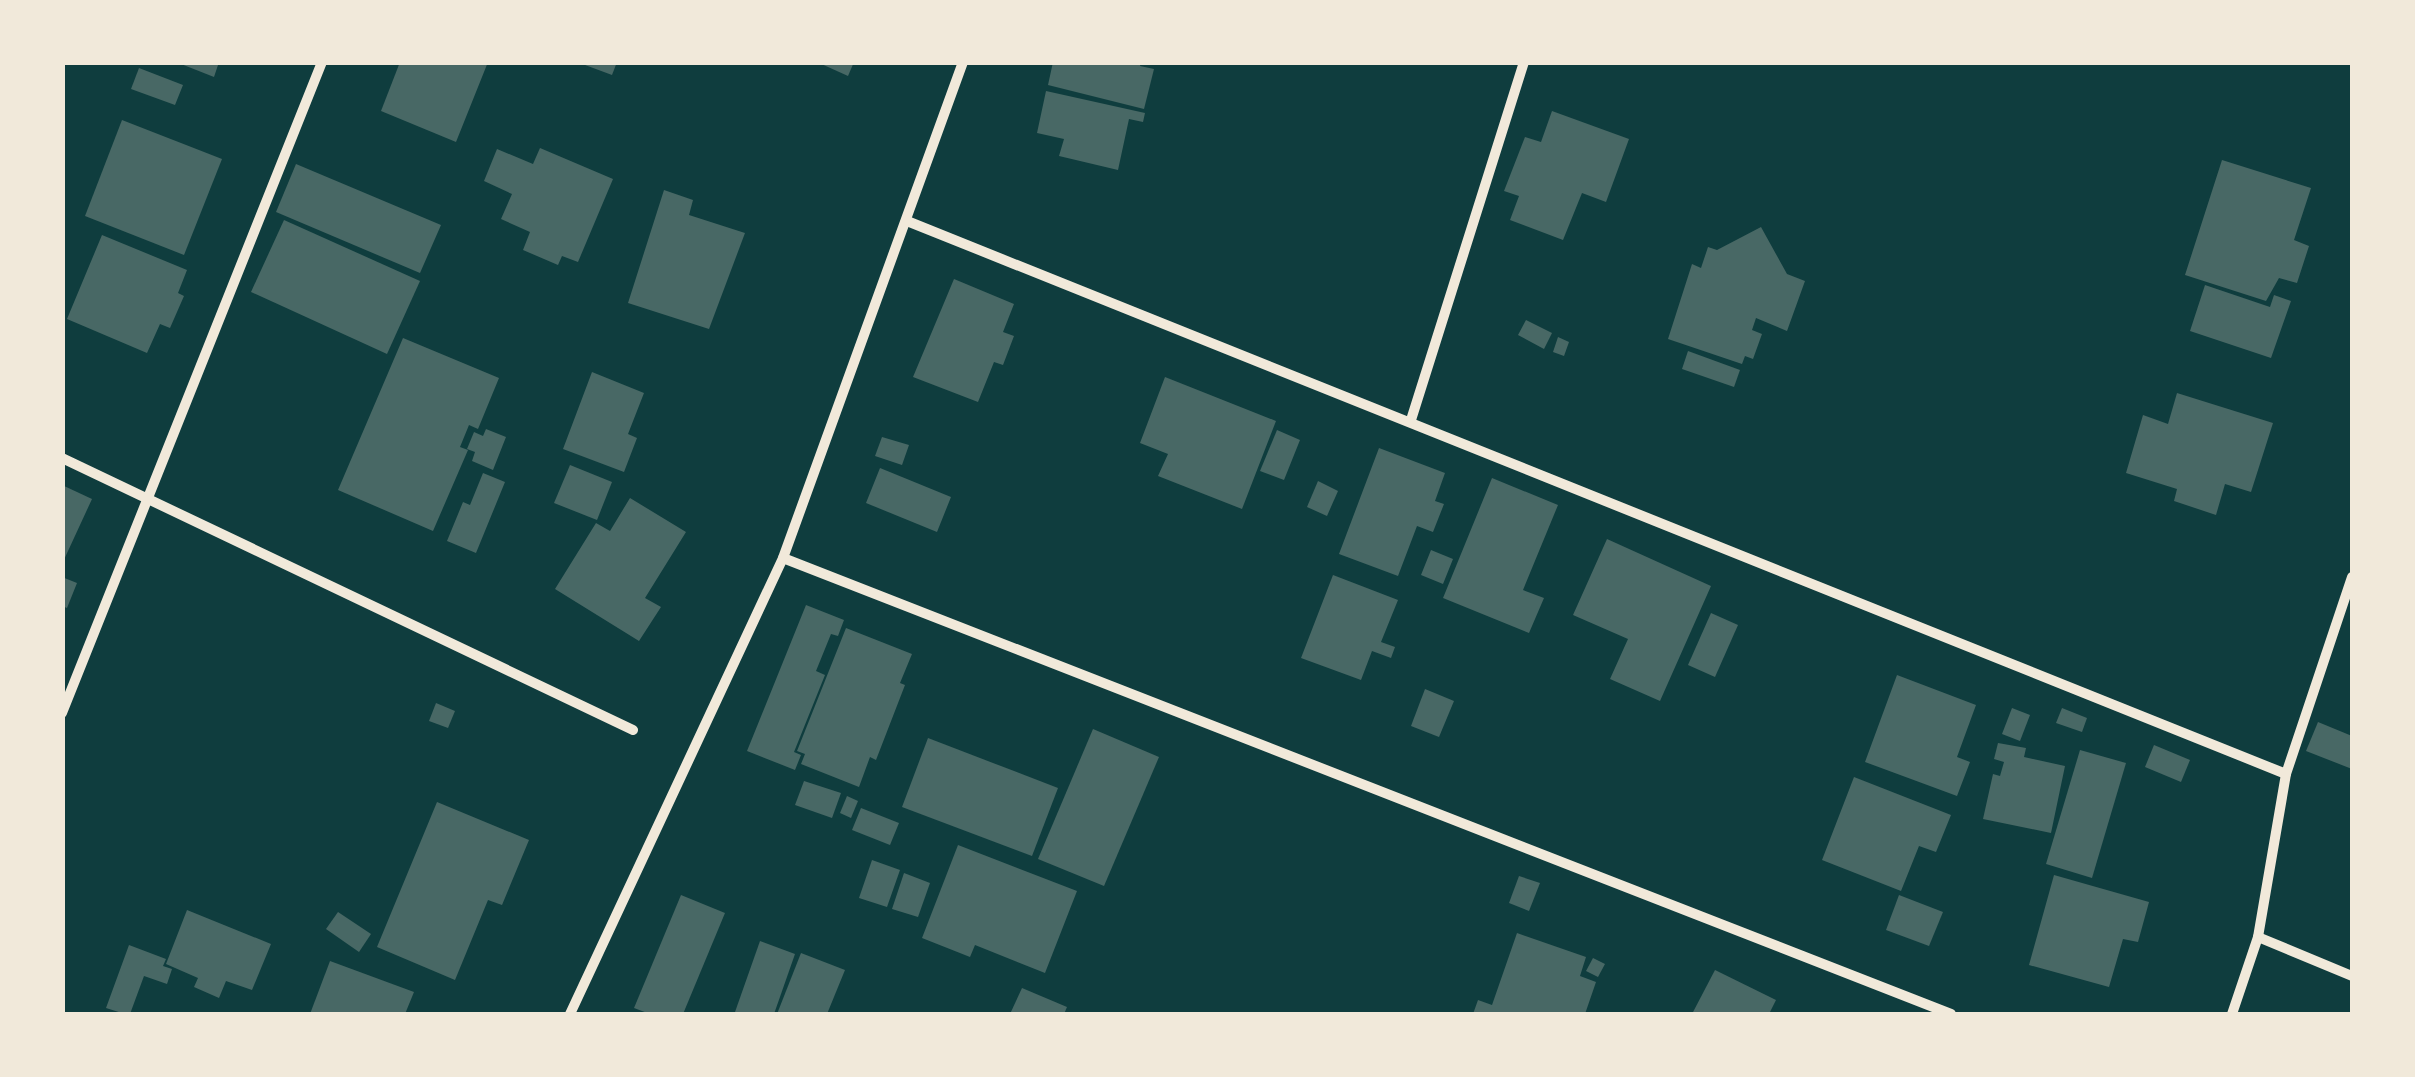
<svg xmlns="http://www.w3.org/2000/svg" width="2415" height="1077" viewBox="0 0 2415 1077" font-family="Lato,sans-serif">
  <rect width="100%" height="100%" fill="#0f3d3e"/>
  <g fill="#486865">
    <path d="M176 62H219L214 77Z"/>
    <path d="M400 62H488L456 142 381 111Z"/>
    <path d="M577 62H617L612 75Z"/>
    <path d="M817 62H854L848 76Z"/>
    <path d="M1053 62H1141L1140 66 1154 69 1144 109 1048 85Z"/>
    <path d="M139 68 183 85 175 105 131 89Z"/>
    <path d="M1046 91 1145 113 1143 122 1129 119 1118 170 1059 156 1064 139 1037 133Z"/>
    <path d="M1552 111 1629 139 1606 202 1582 193 1563 240 1510 220 1519 196 1504 191 1525 137 1541 142Z"/>
    <path d="M122 120 222 159 184 255 85 216Z"/>
    <path d="M540 148 613 179 578 262 562 256 558 265 523 250 530 232 501 219 512 194 484 181 497 149 533 164Z"/>
    <path d="M2222 160 2311 188 2294 240 2309 246 2297 283 2279 278 2266 301 2185 275Z"/>
    <path d="M296 164 441 225 420 273 276 212Z"/>
    <path d="M664 190 693 200 689 215 745 233 709 329 628 303Z"/>
    <path d="M284 220 420 281 387 354 251 292Z"/>
    <path d="M1761 227 1787 274 1805 281 1787 331 1756 318 1752 330 1762 334 1753 359 1745 356 1742 364 1668 339 1692 264 1701 268 1708 247 1717 250Z"/>
    <path d="M102 235 187 270 178 293 184 296 170 328 160 324 147 353 67 319Z"/>
    <path d="M954 279 1014 304 1003 332 1014 336 1003 365 994 362 978 402 913 377Z"/>
    <path d="M2205 285 2270 307 2274 295 2291 301 2271 358 2190 331Z"/>
    <path d="M1526 320 1552 333 1544 349 1518 335Z"/>
    <path d="M1558 337 1569 342 1564 356 1553 352Z"/>
    <path d="M403 338 499 378 478 429 469 425 460 447 468 450 433 531 338 490Z"/>
    <path d="M1688 351 1740 370 1734 387 1682 369Z"/>
    <path d="M592 372 644 393 628 434 637 438 624 472 563 449Z"/>
    <path d="M1165 377 1276 421 1242 509 1158 476 1168 454 1140 443Z"/>
    <path d="M2177 393 2273 423 2251 492 2225 484 2216 515 2174 501 2177 489 2126 473 2143 415 2168 424Z"/>
    <path d="M486 429 506 437 493 470 472 461 475 452 467 449 474 432 483 436Z"/>
    <path d="M1277 430 1300 440 1284 480 1260 471Z"/>
    <path d="M882 437 909 445 902 465 875 456Z"/>
    <path d="M1379 448 1445 473 1435 501 1444 504 1433 532 1417 526 1398 576 1339 554Z"/>
    <path d="M570 465 612 482 597 520 554 503Z"/>
    <path d="M880 468 951 497 937 532 866 503Z"/>
    <path d="M483 473 505 482 476 553 447 541 463 502 470 505Z"/>
    <path d="M1492 478 1558 505 1523 590 1544 598 1529 633 1443 598Z"/>
    <path d="M1318 481 1338 491 1327 516 1307 507Z"/>
    <path d="M62 485 92 499 62 564Z"/>
    <path d="M630 498 686 532 645 598 661 607 639 641 555 589 596 523 610 531Z"/>
    <path d="M1607 539 1711 586 1660 701 1610 679 1628 639 1573 615Z"/>
    <path d="M1431 550 1453 559 1443 584 1421 575Z"/>
    <path d="M1333 575 1398 600 1381 642 1395 647 1391 658 1372 651 1361 680 1301 658Z"/>
    <path d="M62 577 77 583 67 608 62 606Z"/>
    <path d="M806 605 844 620 838 636 831 634 816 671 825 675 794 752 801 755 795 770 747 751Z"/>
    <path d="M1711 613 1738 625 1715 677 1688 665Z"/>
    <path d="M846 628 912 654 900 683 905 685 876 760 870 757 859 787 801 764 805 754 797 751Z"/>
    <path d="M1897 675 1976 705 1957 757 1970 762 1957 796 1865 762Z"/>
    <path d="M1425 689 1454 701 1439 737 1411 726Z"/>
    <path d="M436 703 455 711 448 728 429 721Z"/>
    <path d="M2012 708 2030 715 2020 741 2002 734Z"/>
    <path d="M2062 708 2087 718 2082 732 2056 723Z"/>
    <path d="M2318 722 2352 736V769L2306 751Z"/>
    <path d="M1093 729 1159 757 1104 886 1038 859Z"/>
    <path d="M928 738 1058 788 1032 856 902 807Z"/>
    <path d="M1998 743 2026 748 2024 757 2065 766 2051 833 1983 819 1993 774 2000 776 2004 762 1994 759Z"/>
    <path d="M2154 745 2190 760 2181 782 2145 767Z"/>
    <path d="M2080 750 2126 763 2092 878 2046 864Z"/>
    <path d="M1854 777 1951 815 1936 852 1919 846 1901 891 1822 860Z"/>
    <path d="M804 781 841 793 832 818 795 805Z"/>
    <path d="M847 796 858 801 851 818 840 813Z"/>
    <path d="M437 802 529 840 502 905 488 900 455 980 377 947Z"/>
    <path d="M861 808 899 823 890 845 852 830Z"/>
    <path d="M958 845 1077 891 1045 973 975 945 970 957 922 938Z"/>
    <path d="M872 860 900 870 887 907 859 898Z"/>
    <path d="M904 873 930 883 918 917 892 909Z"/>
    <path d="M2054 875 2149 902 2138 942 2123 939 2109 987 2029 965Z"/>
    <path d="M1519 876 1540 883 1529 911 1509 903Z"/>
    <path d="M681 895 725 913 683 1014H650L634 1008Z"/>
    <path d="M1899 895 1943 912 1929 946 1886 930Z"/>
    <path d="M187 910 271 944 252 990 226 981 219 998 194 987 198 978 166 964Z"/>
    <path d="M338 912 371 934 359 952 326 929Z"/>
    <path d="M1517 933 1586 957 1580 976 1596 982 1585 1014H1473L1478 1000 1492 1005Z"/>
    <path d="M760 941 795 954 774 1014H742L735 1012Z"/>
    <path d="M129 945 166 959 163 966 172 969 167 984 144 976 130 1014H125L106 1008Z"/>
    <path d="M801 953 845 970 827 1014H777Z"/>
    <path d="M1593 958 1605 964 1598 977 1586 971Z"/>
    <path d="M330 961 414 992 405 1014H310Z"/>
    <path d="M1715 970 1776 1000 1769 1014H1692Z"/>
    <path d="M1022 988 1067 1007 1064 1014H1010Z"/>
  </g>
  <g fill="none" stroke-linecap="round" stroke-linejoin="round">
    <g stroke="#f1e9da" stroke-width="10">
      <path d="M907 221 2286 774"/>
      <path d="M1411 420 1524 62"/>
      <path d="M62 458 633 730"/>
      <path d="M783 558 1951 1014"/>
      <path d="M62 713 322 62"/>
      <path d="M2258 937 2352 976"/>
      <path d="M570 1014 783 558 963 62"/>
      <path d="M2232 1014 2258 937 2286 774 2352 577"/>
    </g>
  </g>
  <rect width="2415" height="1077" fill="none" stroke="#f1e9da" stroke-width="130"/>
</svg>
